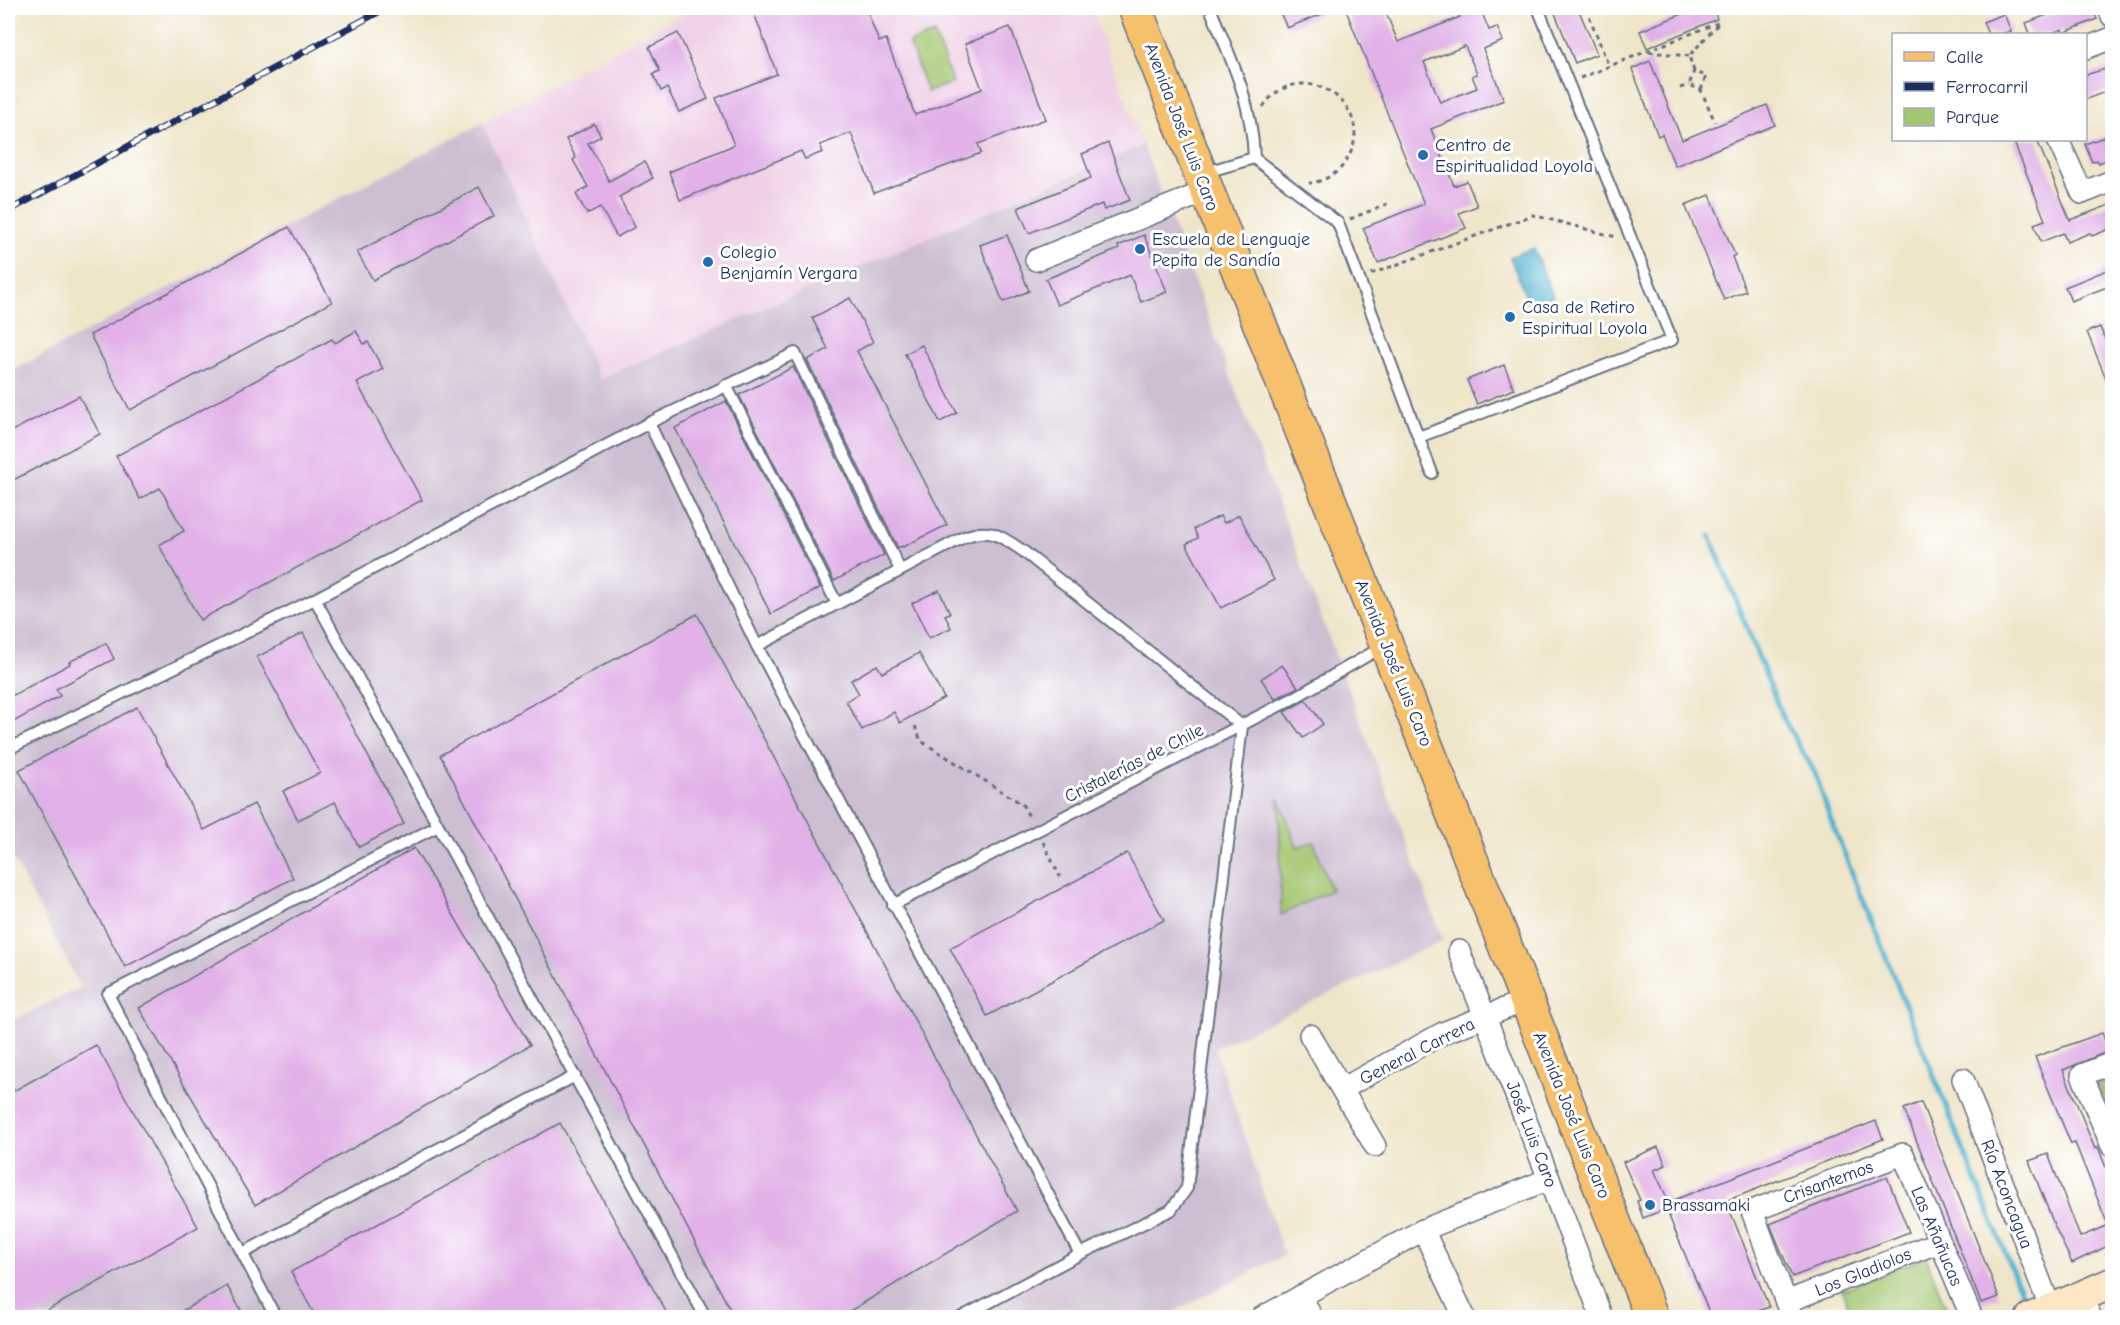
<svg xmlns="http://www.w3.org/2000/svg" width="2120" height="1325" viewBox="0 0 2120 1325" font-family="'Comic Neue',sans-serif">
  <rect width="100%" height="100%" fill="#fff"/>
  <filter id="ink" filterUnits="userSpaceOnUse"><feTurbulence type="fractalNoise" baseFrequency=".0167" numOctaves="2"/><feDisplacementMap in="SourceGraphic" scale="12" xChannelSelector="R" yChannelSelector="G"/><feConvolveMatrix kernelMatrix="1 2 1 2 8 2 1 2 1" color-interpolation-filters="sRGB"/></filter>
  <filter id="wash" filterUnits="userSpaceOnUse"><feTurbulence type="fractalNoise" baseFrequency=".008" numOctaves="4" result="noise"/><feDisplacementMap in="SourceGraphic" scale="24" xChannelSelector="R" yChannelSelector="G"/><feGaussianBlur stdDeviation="1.35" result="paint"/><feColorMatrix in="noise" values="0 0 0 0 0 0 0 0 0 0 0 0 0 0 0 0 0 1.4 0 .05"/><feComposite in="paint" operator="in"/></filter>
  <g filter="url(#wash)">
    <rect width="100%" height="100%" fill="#efe5c9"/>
    <path fill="#efd0e6" d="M694 8H1091L1143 145 600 379 482 123Z"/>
    <path fill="#cdbed2" d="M482 123 600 379 1143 145 1443 940 1215 1048 1284 1255 1164 1317H8V1022L81 988 8 849V373Z"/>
    <g fill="#a3c670" stroke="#5f7a67" stroke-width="1.5">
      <path d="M934 34 953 83 927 92 909 43Z"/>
      <path d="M1279 798 1297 847 1314 842 1331 890 1281 915Z"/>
      <path d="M2112 1072V1122L2097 1082 2103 1076Z"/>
      <path d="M1926 1257 1950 1317H1852L1842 1290Z"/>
    </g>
    <path fill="#51b2d0" stroke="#367097" stroke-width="1.5" d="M1534 248 1553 296 1529 305 1510 257Z"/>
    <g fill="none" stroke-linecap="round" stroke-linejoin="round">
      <path stroke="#51b2d0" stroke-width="5" d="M1710 536 1783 718 1815 773 1830 818 2028 1310"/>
    </g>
    <g id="blocks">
      <g fill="#e1b1e7" fill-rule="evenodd">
        <path d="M752 8H866L879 42 886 39 915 115 982 89 965 44 1010 27 1046 119 978 144 981 153 874 193 851 133 820 145 823 152 805 159 801 151 680 200 669 172 734 145 716 98 777 74Z"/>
        <path d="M1278 8H1337L1287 28Z"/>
        <path d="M1345 8H1384L1398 42 1460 17 1456 8H1480L1489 30 1497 27 1503 41 1483 49 1504 100 1431 129 1454 186 1467 181 1477 206 1459 213 1466 228 1378 263 1363 228 1424 204ZM1465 46 1477 74 1472 76 1477 88 1440 102 1424 62Z"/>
        <path d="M1553 8H1578L1597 54 1575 63Z"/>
        <path d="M1697 8H1713L1717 19 1647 48 1640 31Z"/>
        <path d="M2065 8H2092L2097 19 2063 33 2062 29 2050 34H2030L2026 23Z"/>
        <path d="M2004 14 2011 31 2001 34H1988L1983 22Z"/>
        <path d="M678 33 708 99 679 112 667 88 661 91 653 74 660 71 649 47Z"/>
        <path d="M1650 61 1682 140 1767 105 1775 125 1675 166 1662 134 1658 136 1632 69Z"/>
        <path d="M2112 67V89L2085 100V75Z"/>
        <path d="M594 124 601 136 588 143 609 181 644 162 653 178 619 197 635 227 617 237 600 207 587 214 576 194 588 187 573 160 576 158 566 139Z"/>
        <path d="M2112 134V158L2099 163 2097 160 2092 162 2085 144Z"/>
        <path d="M2013 140H2037L2070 220 2112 204V228L2092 236 2090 233 2067 242 2063 233 2041 242 2034 224 2045 220Z"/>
        <path d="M1108 143 1130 200 1104 210 1102 204 1029 233 1018 208 1091 178 1082 154Z"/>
        <path d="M479 187 494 216 373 280 357 252Z"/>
        <path d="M1710 195 1735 255 1732 257 1746 291 1724 300 1685 205Z"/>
        <path d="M289 227 332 302 130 410 90 335Z"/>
        <path d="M1007 235 1029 291 1003 302 980 245Z"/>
        <path d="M1144 235 1167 292 1141 302 1130 275 1057 305 1046 279 1119 249 1118 246Z"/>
        <path d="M2112 268V285L2071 301 2065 287Z"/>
        <path d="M850 298 873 342 857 351 947 525 903 547 902 546 898 548 807 360 828 349 812 318Z"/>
        <path d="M2100 327 2112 357V393L2087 332Z"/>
        <path d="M356 331 364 344 368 342 383 369 357 383 422 500 200 620 159 545 184 531 160 488 140 499 116 456 332 339 335 343Z"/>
        <path d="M922 345 957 413 940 422 905 354Z"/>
        <path d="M1504 365 1514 389 1477 404 1467 380Z"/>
        <path d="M793 367 884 555 834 581 739 395Z"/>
        <path d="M79 396 100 434 8 483V433Z"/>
        <path d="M726 401 820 588 771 614 675 428Z"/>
        <path d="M1239 515 1274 580 1221 608 1186 544 1198 538 1194 529 1220 516 1224 523Z"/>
        <path d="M939 590 950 613 945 615 951 628 929 638 912 603Z"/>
        <path d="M697 614 1017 1211 840 1317H734L440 755Z"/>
        <path d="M303 633 404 824 359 847 335 802 298 820 283 791 320 773 257 657Z"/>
        <path d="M106 643 114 659 56 689 60 696 8 725V698L70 664 69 662Z"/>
        <path d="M919 653 944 698 900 723 894 712 862 730 846 701 859 694 851 680 877 665 882 673Z"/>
        <path d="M1282 665 1298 687 1275 699 1261 679Z"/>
        <path d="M1306 700 1323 724 1303 738 1284 712Z"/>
        <path d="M137 707 204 830 254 804 293 878 125 967 19 770Z"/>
        <path d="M414 848 530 1045 255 1205 139 1008Z"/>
        <path d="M1127 853 1164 920 987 1016 950 948Z"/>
        <path d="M2102 1033 2109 1051 2063 1070 2095 1149 2098 1147 2112 1183V1244L2072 1263 2055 1227 2029 1161 2048 1154 2080 1237 2108 1225 2075 1143 2071 1144 2035 1057Z"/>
        <path d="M96 1045 198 1227 35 1317H8V1094Z"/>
        <path d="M1921 1102 1999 1297 1981 1303 1904 1109Z"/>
        <path d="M1876 1121 1883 1139 1726 1201 1769 1307 1742 1317H1711L1666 1209 1643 1218 1637 1201 1640 1200 1623 1162 1658 1147 1666 1165 1654 1170 1669 1202Z"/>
        <path d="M560 1123 669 1317H316L291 1272Z"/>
        <path d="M1887 1177 1909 1232 1792 1277 1770 1224Z"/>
        <path d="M227 1286 245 1317H171Z"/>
      </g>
    </g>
  </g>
  <g filter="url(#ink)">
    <use href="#blocks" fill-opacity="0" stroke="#656f83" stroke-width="1.5"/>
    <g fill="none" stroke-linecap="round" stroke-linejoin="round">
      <g stroke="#656f83" stroke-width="14">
        <g id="lane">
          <path d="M1210 8C1231 59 1252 101 1254 158L1338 223 1432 473"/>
          <path d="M1203 173 1254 158"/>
          <path d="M726 385 837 604"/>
          <path d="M649 423 757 646 1080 1254"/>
          <path d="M1419 437 1672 340 1538 8"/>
          <path d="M315 599 706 1318"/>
          <path d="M757 646 962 538C989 526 1001 536 1023 551L1242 726 1187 1188 1171 1210 1080 1254 960 1318"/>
          <path d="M8 749 315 599 649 423 795 353 900 570"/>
          <path d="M893 905 1294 698 1384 646"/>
          <path d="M243 1253 575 1076"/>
          <path d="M276 1318 108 994 438 826"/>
        </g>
      </g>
      <g stroke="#656f83" stroke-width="24">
        <g id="street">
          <path d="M2109 8 2112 16"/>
          <path d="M2086 48 2112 38"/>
          <path d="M2058 140 2082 193 2112 181"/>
          <path d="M1036 260 1207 191"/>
          <path d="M1459 951 1549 1179 1602 1318"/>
          <path d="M1310 1035 1375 1146"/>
          <path d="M2112 1063 2082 1075 2112 1146"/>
          <path d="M1963 1079 2051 1310"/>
          <path d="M1342 1089 1443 1033 1527 1000"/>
          <path d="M1423 1230 1465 1318"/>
          <path d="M1301 1296 1312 1318"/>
          <path d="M2082 1296 2091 1318"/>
          <path d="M1786 1302 1939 1242"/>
          <path d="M1261 1318 1423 1230 1549 1179"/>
          <path d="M1792 1318 1752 1211 1903 1154 1972 1318"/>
        </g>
      </g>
      <g stroke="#656f83" stroke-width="33">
        <path id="secondary" d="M2031 1318 2112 1283"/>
      </g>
      <g stroke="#656f83" stroke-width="36">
        <path id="primary" d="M1135 8 1652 1318"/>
      </g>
      <g stroke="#656f83" stroke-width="3" stroke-dasharray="4.5 4.5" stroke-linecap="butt">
        <path d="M1586 8 1609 67"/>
        <path d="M1649 52 1689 56"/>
        <path d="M1694 71 1689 56 1719 23"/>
        <path d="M1580 78 1720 22"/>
        <path d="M1680 88 1689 85"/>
        <path d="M1701 90 1706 76 1694 71 1689 85 1701 90 1715 122"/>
        <path d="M1263 107C1300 51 1385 108 1344 164 1336 175 1322 182 1309 183"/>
        <path d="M1350 219 1387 204"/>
        <path d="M1371 274 1533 215 1616 237"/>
        <path d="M915 726 921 741 1022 804 1030 818"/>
        <path d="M1043 842 1060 877"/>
      </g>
      <use href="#lane" stroke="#fff" stroke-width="10"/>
      <use href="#street" stroke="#fff" stroke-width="21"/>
      <use href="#secondary" stroke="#fce6c4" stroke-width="30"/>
      <use href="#primary" stroke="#f7c06c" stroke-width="33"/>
      <g stroke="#1b2f5e" stroke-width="7">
        <path id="rail" d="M8 211 386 8"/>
      </g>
      <use href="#rail" stroke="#fff" stroke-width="4.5" stroke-dasharray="14" stroke-linecap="butt"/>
    </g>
  </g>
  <g fill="#1f6fb2" stroke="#fff" stroke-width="2">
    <circle cx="1423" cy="155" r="6"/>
    <circle cx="1140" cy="249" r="6"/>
    <circle cx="708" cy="262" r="6"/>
    <circle cx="1510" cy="317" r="6"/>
    <circle cx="1650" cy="1205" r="6"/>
  </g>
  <g text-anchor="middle" stroke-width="6" stroke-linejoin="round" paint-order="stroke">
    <g font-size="18" fill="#1b2f5e" stroke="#fff">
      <text transform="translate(1182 127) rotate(69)" y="6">Avenida José Luis Caro</text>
      <text transform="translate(1394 663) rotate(68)" y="6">Avenida José Luis Caro</text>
      <text transform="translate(1134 763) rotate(-27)" y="6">Cristalerías de Chile</text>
      <text transform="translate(1417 1051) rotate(-27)" y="6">General Carrera</text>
      <text transform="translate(1572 1115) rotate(68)" y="6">Avenida José Luis Caro</text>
      <text transform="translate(1532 1134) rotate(69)" y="6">José Luis Caro</text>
      <text transform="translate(1828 1182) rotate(-20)" y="6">Crisantemos</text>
      <text transform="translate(2007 1194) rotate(69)" y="6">Río Aconcagua</text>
      <text transform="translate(1937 1236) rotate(67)" y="6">Las Añañucas</text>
      <text transform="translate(1863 1272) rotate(-22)" y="6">Los Gladiolos</text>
    </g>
    <g font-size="18" fill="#1b2f5e" stroke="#fff" text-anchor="start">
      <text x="1435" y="151">Centro de<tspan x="1435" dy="21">Espiritualidad Loyola</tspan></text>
      <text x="1152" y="245">Escuela de Lenguaje<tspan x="1152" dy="21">Pepita de Sandía</tspan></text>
      <text x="720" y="258">Colegio<tspan x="720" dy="21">Benjamín Vergara</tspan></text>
      <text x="1522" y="313">Casa de Retiro<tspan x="1522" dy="21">Espiritual Loyola</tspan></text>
      <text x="1662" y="1211">Brassamaki</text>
    </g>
  </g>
  <rect width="2120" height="1325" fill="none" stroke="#fff" stroke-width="30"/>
  <rect x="1892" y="33" width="195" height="108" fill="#ffffff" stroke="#a4acbf" stroke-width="1.5"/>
  <rect x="1904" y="52" width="30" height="9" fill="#f7c06c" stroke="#a4acbf" stroke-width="1.5"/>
  <text x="1946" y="63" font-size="18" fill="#1b2f5e">Calle</text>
  <rect x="1904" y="82" width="30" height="9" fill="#1b2f5e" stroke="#a4acbf" stroke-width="1.5"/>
  <text x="1946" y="93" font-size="18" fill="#1b2f5e">Ferrocarril</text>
  <rect x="1904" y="108" width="30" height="18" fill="#a3c670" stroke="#a4acbf" stroke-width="1.5"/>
  <text x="1946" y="123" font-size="18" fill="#1b2f5e">Parque</text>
</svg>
